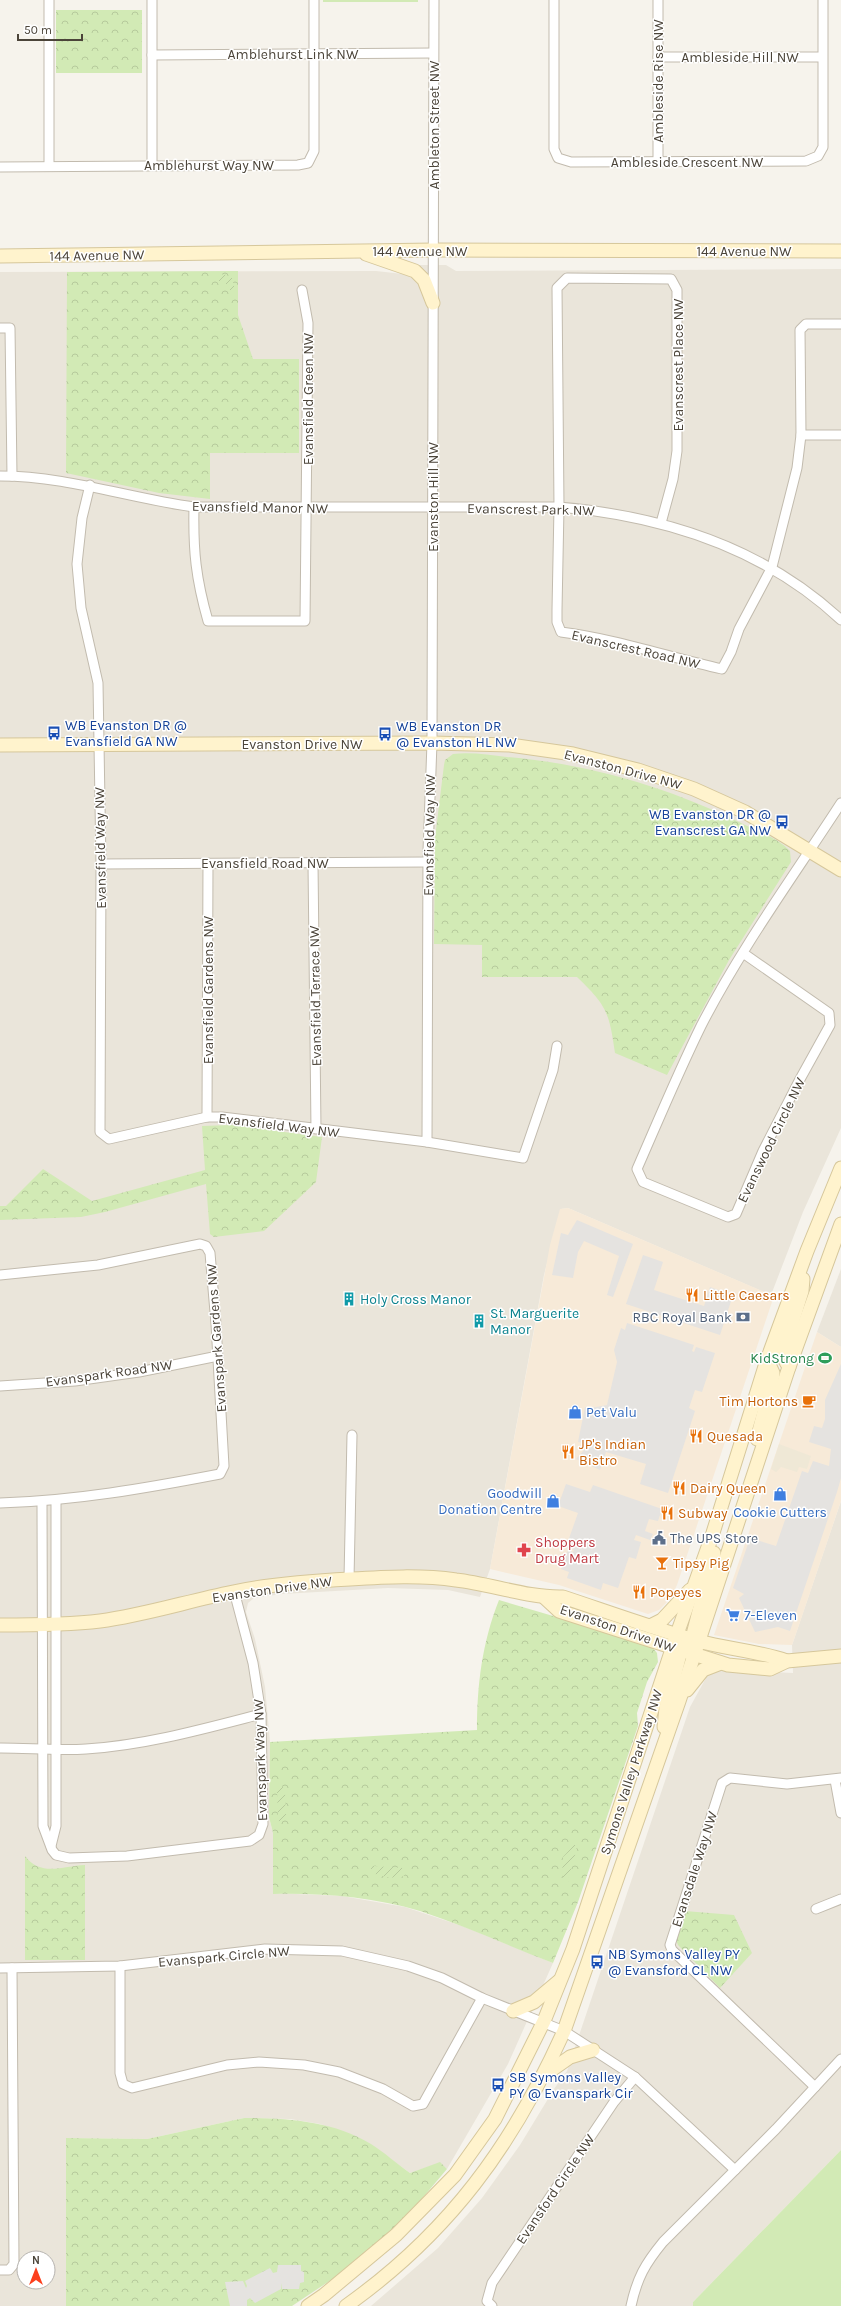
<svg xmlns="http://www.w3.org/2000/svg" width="841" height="2306" viewBox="0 0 841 2306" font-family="Karla,sans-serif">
  <defs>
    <pattern id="park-crowns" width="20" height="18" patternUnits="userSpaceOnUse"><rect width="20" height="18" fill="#d2eab5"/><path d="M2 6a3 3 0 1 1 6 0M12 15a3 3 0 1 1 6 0" fill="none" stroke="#b6ca9c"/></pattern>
    <pattern id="garden-furrows" width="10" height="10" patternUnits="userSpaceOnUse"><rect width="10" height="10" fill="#d2eab5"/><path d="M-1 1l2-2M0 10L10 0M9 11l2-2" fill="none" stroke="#b6ca9c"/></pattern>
  </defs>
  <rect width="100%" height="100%" fill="#f6f3ec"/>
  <g fill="#eae5da" fill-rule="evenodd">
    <path d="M419 265H446L456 271 841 269V1128L803 1212 771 1295 568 1208 561 1209 544 1275 490 1569 480 1597 448 1590 388 1588 282 1594 254 1598 248 1603 246 1612 255 1639 265 1687 270 1742 269 1817 273 1833V1893L342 1896 405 1907 465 1927 553 1963 508 2064 447 2169 440 2163 410 2173 370 2144 355 2136 320 2124 290 2119 244 2118 147 2139 66 2138V2306H0V272L376 271 412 275ZM24 2258H48V2282H24Z"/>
    <path d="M841 1269V1347L817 1332Z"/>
    <path d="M841 1501V2150L693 2302V2306H371L438 2248 482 2198 520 2145 554 2089 567 2071 690 1707 711 1669 793 1673 792 1645Z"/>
  </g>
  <g fill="#f7ead8">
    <path d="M568 1208 774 1296 677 1585 670 1599 659 1610 648 1614 559 1585 490 1569 550 1245 560 1209Z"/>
    <path d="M817 1332 841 1347V1501L798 1628 792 1645 759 1644 714 1635Z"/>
  </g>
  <path fill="#efe8d6" d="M779 1444 811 1456 807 1469 799 1467 797 1472 781 1467 776 1472 771 1469Z"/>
  <path fill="#d2eab5" d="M841 2150V2306H693V2302Z"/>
  <g fill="url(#park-crowns)">
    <rect x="323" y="0" width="95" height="2"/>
    <rect x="56" y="10" width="86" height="63"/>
    <path d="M238 271V315L253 359H299V453H210V499L159 493 66 473 67 272Z"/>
    <path d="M453 754C471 752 490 755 507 757 590 764 671 788 745 825 760 832 779 839 790 851L791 862 729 960 667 1075 615 1053C609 1012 607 1006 577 977H482V945L434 944 435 838 444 765 445 760Z"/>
    <path d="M231 1125 322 1137 316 1182 264 1231 214 1237 210 1234 206 1184 105 1212 81 1217 0 1220V1206H6L43 1169 92 1201 205 1170 202 1126Z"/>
    <path d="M499 1600 611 1633 653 1648 657 1653 658 1662 647 1682 637 1713 638 1726 578 1902 553 1963C509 1946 465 1926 420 1911 373 1897 322 1893 273 1894V1833L269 1817 270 1742 477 1730C477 1685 482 1643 499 1600Z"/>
    <path d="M25 1856C41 1877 62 1866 85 1865V1960H25Z"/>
    <path d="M685 1911 734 1915 752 1953 720 1988 678 1945 676 1940Z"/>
    <path d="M244 2118C287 2118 333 2121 371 2144 384 2152 397 2164 410 2173L440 2162 447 2169 414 2208 373 2247 340 2274 292 2306H66V2138L147 2139Z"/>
  </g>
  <g fill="url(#garden-furrows)">
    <path d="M224 274 232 278 236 293 234 295 231 293 228 285 217 280 218 276Z"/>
    <path d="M282 1786 285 1792 286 1815 280 1823 278 1820 277 1789Z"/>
    <path d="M574 1845H577C576 1855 570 1870 568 1882H565L562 1875 563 1857Z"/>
    <path d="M374 1866 403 1868 405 1875C398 1880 380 1877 371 1872V1867Z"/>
  </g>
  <g fill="#e5e3e0">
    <path d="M577 1220 633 1244 613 1297 607 1295 619 1256 584 1241 578 1252 573 1278 552 1275 561 1233 568 1235Z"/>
    <path d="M643 1255 663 1262 654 1290 704 1306 710 1287 733 1295 720 1335 626 1304Z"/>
    <path d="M627 1323 694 1345 692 1351 694 1352 696 1347 715 1353 702 1392 695 1390 689 1408 695 1411 668 1493 640 1484 646 1464 606 1452 600 1470 576 1459 584 1450 585 1443 578 1442 585 1407 591 1408 607 1405 617 1362 614 1350 621 1328 625 1330Z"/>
    <path d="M841 1364V1478L837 1492 790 1631 778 1627 755 1632 739 1598 744 1594 733 1588 750 1538 776 1546 802 1471 808 1473 813 1461 829 1466 831 1449 809 1442 814 1426 822 1428 825 1419V1400Z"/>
    <path d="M566 1484 590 1492 593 1485 662 1509 658 1521 649 1519 645 1531 653 1534 650 1540 636 1535 634 1540 641 1542 636 1559 629 1557 618 1588 603 1583 601 1590 567 1578 569 1572 561 1569 568 1550 573 1552 574 1550 566 1547 578 1513 558 1506Z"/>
    <path d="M278 2265H301V2271L304 2272V2282L300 2283 299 2289H282L281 2283V2289L255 2303 250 2298 247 2300V2306H230L225 2282 243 2281 246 2288 247 2286 245 2281 270 2268 273 2273 277 2272Z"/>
  </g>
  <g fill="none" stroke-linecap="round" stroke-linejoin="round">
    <g stroke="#c2bbae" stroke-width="11">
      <g id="street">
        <path d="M152 0V165"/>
        <path d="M554 0V149L558 158 571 162 806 161 818 156 823 147V0"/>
        <path d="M152 55 433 53"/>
        <path d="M658 57H822"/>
        <path d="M658 161V0"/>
        <path d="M49 165V0"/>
        <path d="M0 167 298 165 308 163 314 151V0"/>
        <path d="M0 328H10L12 476"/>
        <path d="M801 435H841"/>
        <path d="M0 476C67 476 128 498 194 507H559C664 516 763 547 841 620"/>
        <path d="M90 485 82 518 77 564 81 608 98 683 101 864 100 1132 109 1139 207 1117H222L427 1142 428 851 432 743 434 0"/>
        <path d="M194 507C193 551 196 579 208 621H305L308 323 302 290"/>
        <path d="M661 523 673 479 677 451V290L671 279 567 278 557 288 559 507 557 610V622L561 632C616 639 668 657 722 669L731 652 739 629 772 567 797 468 801 435 800 330 806 324H841"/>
        <path d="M313 863 316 1129"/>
        <path d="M101 864 428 862"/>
        <path d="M743 953 829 1013 830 1025 799 1081 763 1151 736 1214 728 1217 643 1182 637 1169C658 1121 678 1073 701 1026 741 948 793 877 841 803"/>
        <path d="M207 1117 208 863"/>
        <path d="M427 1142 523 1158 553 1070 557 1046"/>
        <path d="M0 1275 98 1265 200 1244 206 1246 210 1253 216 1324 224 1466 220 1474C147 1488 74 1501 0 1503"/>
        <path d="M0 1386 75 1381 139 1372 218 1356"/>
        <path d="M42 1502 43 1826 52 1850 56 1855 69 1858 127 1856 250 1841 259 1835 263 1824 261 1714 253 1663 234 1591"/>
        <path d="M349 1579 352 1435"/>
        <path d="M1 1748C29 1748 58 1751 86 1749 146 1745 203 1729 261 1714"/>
        <path d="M835 1780 841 1813"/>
        <path d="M51 1846 56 1826V1500"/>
        <path d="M816 1909 841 1899"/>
        <path d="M120 1966V2073L123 2084 132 2088 227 2065 259 2062 304 2065 339 2072 383 2089 413 2106 423 2104 482 1998"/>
        <path d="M0 1968 120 1966 265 1949 342 1951 408 1966 442 1978 482 1998 564 2031 635 2077 735 2170"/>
        <path d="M815 2087 672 1950 670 1945 722 1783 730 1778 787 1784 841 1778"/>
        <path d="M0 2270H9L14 2264 12 1968"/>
        <path d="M492 2306 487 2301 492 2283 614 2102 635 2077"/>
        <path d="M631 2306C637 2278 645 2264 663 2242L776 2129 841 2059"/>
      </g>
    </g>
    <g stroke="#d6c79b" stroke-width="15">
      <g id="secondary">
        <path d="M366 254 415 271 424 280 433 303"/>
        <path d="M0 256 434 250 841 251"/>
        <path d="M0 745 432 743 510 745 573 754 638 770 694 789 745 812 841 870"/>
        <path d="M789 1367 782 1355 802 1291 803 1279"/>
        <path d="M757 1439 772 1381 773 1373 767 1360"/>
        <path d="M545 1598 559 1611 728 1665 770 1669 787 1661 841 1656"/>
        <path d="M0 1625C33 1625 67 1625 100 1621 145 1615 188 1601 233 1592 271 1584 312 1581 350 1579 385 1577 422 1575 456 1580 491 1584 528 1598 563 1597 608 1612 652 1628 698 1641 727 1649 759 1651 787 1661"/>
        <path d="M650 1626 662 1620 690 1590"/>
        <path d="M690 1646 714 1553"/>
        <path d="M687 1690 703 1670 721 1663"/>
        <path d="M664 1727 666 1708 681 1650V1641"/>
        <path d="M513 2011 534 2002 559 1981"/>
        <path d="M546 2074 570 2057 593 2050"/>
        <path d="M308 2306 324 2295 396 2235 455 2175 495 2119 544 2021 573 1949 677 1634 712 1536 767 1360 807 1251 841 1168"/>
        <path d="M346 2306C449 2233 513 2145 564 2031L679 1701 789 1367 841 1224"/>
      </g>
    </g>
    <use href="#street" stroke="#fff" stroke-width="9"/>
    <use href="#secondary" stroke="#fff3cd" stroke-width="13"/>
  </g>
  <defs>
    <g id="bus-bare" transform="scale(1.08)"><path d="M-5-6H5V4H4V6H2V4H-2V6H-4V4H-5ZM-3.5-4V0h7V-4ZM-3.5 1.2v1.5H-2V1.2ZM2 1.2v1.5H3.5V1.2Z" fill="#1a4fb4" stroke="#fff" stroke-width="2.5" paint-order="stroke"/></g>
    <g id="restaurant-bare" transform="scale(1.08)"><path d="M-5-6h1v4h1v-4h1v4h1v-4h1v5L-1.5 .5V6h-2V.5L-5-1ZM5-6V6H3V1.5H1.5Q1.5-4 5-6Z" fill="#e8710a" stroke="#fff" stroke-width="2.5" paint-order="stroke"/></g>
    <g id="building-bare" transform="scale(1.08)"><path d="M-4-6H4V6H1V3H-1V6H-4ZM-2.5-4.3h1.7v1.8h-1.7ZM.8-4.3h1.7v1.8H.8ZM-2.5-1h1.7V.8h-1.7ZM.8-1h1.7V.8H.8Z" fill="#0f9aa8" stroke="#fff" stroke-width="2.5" paint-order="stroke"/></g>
    <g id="bank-bare" transform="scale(1.08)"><path d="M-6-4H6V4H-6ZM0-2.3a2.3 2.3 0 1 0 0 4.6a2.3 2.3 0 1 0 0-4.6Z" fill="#5c6f8a" stroke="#fff" stroke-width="2.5" paint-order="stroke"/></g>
    <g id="stadium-bare" transform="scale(1.08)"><path d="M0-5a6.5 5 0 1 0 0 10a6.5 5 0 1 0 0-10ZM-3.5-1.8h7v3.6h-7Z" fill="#2e9e5b" stroke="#fff" stroke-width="2.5" paint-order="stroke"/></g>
    <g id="cafe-bare" transform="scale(1.08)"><path d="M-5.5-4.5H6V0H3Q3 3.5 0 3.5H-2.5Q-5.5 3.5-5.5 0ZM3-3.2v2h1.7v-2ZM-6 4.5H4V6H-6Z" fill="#e8710a" stroke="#fff" stroke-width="2.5" paint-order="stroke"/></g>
    <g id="shop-bare" transform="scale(1.08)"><path d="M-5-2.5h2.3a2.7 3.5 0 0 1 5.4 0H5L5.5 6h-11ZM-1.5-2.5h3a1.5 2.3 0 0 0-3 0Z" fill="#3f7fe0" stroke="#fff" stroke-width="2.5" paint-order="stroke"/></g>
    <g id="civic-bare" transform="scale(1.08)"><path d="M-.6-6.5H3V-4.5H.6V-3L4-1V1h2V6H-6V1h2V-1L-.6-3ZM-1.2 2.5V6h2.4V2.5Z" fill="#5c6f8a" stroke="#fff" stroke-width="2.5" paint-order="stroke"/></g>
    <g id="pharmacy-bare" transform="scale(1.08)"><path d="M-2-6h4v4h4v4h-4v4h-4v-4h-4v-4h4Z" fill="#e0444e" stroke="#fff" stroke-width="2.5" paint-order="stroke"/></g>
    <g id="bar-bare" transform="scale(1.08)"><path d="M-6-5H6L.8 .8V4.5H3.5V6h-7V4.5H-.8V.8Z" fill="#e8710a" stroke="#fff" stroke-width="2.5" paint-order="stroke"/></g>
    <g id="supermarket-bare" transform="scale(1.08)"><path d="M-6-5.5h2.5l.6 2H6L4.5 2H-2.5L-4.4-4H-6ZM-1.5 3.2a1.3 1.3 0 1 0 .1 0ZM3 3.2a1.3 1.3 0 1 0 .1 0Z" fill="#3f7fe0" stroke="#fff" stroke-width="2.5" paint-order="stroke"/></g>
  </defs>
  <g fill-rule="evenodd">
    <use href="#bus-bare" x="54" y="733"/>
    <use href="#bus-bare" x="385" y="734"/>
    <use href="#bus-bare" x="782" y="822"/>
    <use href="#restaurant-bare" x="692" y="1295"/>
    <use href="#building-bare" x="349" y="1299"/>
    <use href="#bank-bare" x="743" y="1317"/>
    <use href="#building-bare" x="479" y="1321"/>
    <use href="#stadium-bare" x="825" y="1358"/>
    <use href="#cafe-bare" x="809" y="1401"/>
    <use href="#shop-bare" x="575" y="1412"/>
    <use href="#restaurant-bare" x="696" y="1436"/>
    <use href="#restaurant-bare" x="568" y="1452"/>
    <use href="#restaurant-bare" x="679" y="1488"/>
    <use href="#shop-bare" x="780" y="1494"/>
    <use href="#shop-bare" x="553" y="1501"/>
    <use href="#restaurant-bare" x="667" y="1513"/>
    <use href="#civic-bare" x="659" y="1538"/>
    <use href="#pharmacy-bare" x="524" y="1550"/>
    <use href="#bar-bare" x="662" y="1563"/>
    <use href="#restaurant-bare" x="639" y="1592"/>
    <use href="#supermarket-bare" x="733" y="1615"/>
    <use href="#bus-bare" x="597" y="1962"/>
    <use href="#bus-bare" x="498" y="2085"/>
  </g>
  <g text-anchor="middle" stroke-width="3" stroke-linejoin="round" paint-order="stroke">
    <g font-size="14" fill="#4b4439" stroke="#fff">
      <text x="293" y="59">Amblehurst Link NW</text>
      <text x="740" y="62">Ambleside Hill NW</text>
      <text transform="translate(658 81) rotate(-90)" y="5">Ambleside Rise NW</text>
      <text transform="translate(434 125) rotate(-90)" y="5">Ambleton Street NW</text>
      <text x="687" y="167">Ambleside Crescent NW</text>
      <text x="209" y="170">Amblehurst Way NW</text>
      <text x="420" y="256">144 Avenue NW</text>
      <text x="744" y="256">144 Avenue NW</text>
      <text transform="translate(97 255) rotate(-1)" y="5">144 Avenue NW</text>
      <text transform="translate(678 365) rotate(-90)" y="5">Evanscrest Place NW</text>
      <text transform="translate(308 399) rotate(-90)" y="5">Evansfield Green NW</text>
      <text transform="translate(433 497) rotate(-90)" y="5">Evanston Hill NW</text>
      <text transform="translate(260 507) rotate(1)" y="5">Evansfield Manor NW</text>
      <text transform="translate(531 509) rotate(1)" y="5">Evanscrest Park NW</text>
      <text transform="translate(636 649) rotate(13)" y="5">Evanscrest Road NW</text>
      <text x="302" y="749">Evanston Drive NW</text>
      <text transform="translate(623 769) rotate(15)" y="5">Evanston Drive NW</text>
      <text transform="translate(429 835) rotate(-89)" y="5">Evansfield Way NW</text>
      <text transform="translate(100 848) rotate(-91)" y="5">Evansfield Way NW</text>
      <text x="265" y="868">Evansfield Road NW</text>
      <text transform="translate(208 990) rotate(-90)" y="5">Evansfield Gardens NW</text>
      <text transform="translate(315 996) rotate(-91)" y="5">Evansfield Terrace NW</text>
      <text transform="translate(279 1125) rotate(7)" y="5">Evansfield Way NW</text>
      <text transform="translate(771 1140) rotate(-64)" y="5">Evanswood Circle NW</text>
      <text transform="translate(216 1338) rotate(-94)" y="5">Evanspark Gardens NW</text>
      <text transform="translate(109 1373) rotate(-8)" y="5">Evanspark Road NW</text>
      <text transform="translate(272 1589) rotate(-8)" y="5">Evanston Drive NW</text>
      <text transform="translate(618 1628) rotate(19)" y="5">Evanston Drive NW</text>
      <text transform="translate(260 1760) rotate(-92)" y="5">Evanspark Way NW</text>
      <text transform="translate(631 1772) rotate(-72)" y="5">Symons Valley Parkway NW</text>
      <text transform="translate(694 1869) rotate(-72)" y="5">Evansdale Way NW</text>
      <text transform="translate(224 1956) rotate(-5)" y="5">Evanspark Circle NW</text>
      <text transform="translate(555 2189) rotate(-56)" y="5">Evansford Circle NW</text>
    </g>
    <g font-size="14" fill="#164399" stroke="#fff" text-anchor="start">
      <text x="65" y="730">WB Evanston DR @<tspan x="65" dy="16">Evansfield GA NW</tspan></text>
      <text x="396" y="731">WB Evanston DR<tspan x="396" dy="16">@ Evanston HL NW</tspan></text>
      <text x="771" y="819" text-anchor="end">WB Evanston DR @<tspan x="771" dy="16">Evanscrest GA NW</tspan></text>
      <text x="608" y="1959">NB Symons Valley PY<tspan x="608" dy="16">@ Evansford CL NW</tspan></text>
      <text x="509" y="2082">SB Symons Valley<tspan x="509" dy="16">PY @ Evanspark Cir</tspan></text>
    </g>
    <g font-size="14" fill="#c56008" stroke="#fff" text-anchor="start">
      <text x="703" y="1300">Little Caesars</text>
      <text x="798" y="1406" text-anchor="end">Tim Hortons</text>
      <text x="707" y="1441">Quesada</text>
      <text x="579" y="1449">JP's Indian<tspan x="579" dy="16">Bistro</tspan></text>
      <text x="690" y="1493">Dairy Queen</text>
      <text x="678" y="1518">Subway</text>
      <text x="673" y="1568">Tipsy Pig</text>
      <text x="650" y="1597">Popeyes</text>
    </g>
    <g font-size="14" fill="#0d838f" stroke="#fff" text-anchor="start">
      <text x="360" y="1304">Holy Cross Manor</text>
      <text x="490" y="1318">St. Marguerite<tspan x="490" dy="16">Manor</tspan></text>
    </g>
    <g font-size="14" fill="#4e5e75" stroke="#fff" text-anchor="end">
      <text x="732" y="1322">RBC Royal Bank</text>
      <text x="670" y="1543" text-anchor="start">The UPS Store</text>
    </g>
    <g font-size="14" fill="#27864d" stroke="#fff" text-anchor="end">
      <text x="814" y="1363">KidStrong</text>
    </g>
    <g font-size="14" fill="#366cbe" stroke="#fff" text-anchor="start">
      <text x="586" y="1417">Pet Valu</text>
      <text x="542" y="1498" text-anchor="end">Goodwill<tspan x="542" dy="16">Donation Centre</tspan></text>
      <text x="780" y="1517" text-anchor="middle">Cookie Cutters</text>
      <text x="744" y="1620">7-Eleven</text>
    </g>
    <g font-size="14" fill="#be3a42" stroke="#fff" text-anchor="start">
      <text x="535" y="1547">Shoppers<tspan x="535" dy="16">Drug Mart</tspan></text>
    </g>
  </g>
  <g transform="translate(36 2270)"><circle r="19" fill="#ffffff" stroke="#b7b4b0"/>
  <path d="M0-3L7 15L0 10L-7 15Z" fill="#fc3f1d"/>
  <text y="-6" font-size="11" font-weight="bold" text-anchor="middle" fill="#4b4439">N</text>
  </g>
  <path d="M18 34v6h64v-6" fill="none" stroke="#4b4439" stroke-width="2"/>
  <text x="24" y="34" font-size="12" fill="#4b4439" stroke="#ffffff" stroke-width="3" paint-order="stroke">50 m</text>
</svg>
